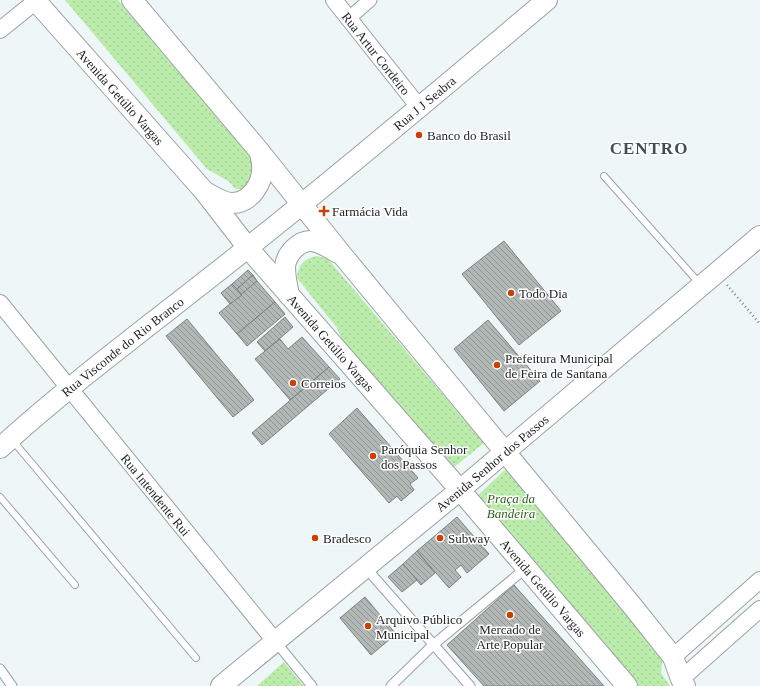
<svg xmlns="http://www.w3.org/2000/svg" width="760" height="686" viewBox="0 0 760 686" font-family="Georgia,serif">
  <defs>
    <pattern id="green-dots" width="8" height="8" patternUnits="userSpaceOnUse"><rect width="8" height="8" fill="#bcecac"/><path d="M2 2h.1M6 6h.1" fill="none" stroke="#a1ca94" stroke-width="1.8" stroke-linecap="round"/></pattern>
    <pattern id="building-back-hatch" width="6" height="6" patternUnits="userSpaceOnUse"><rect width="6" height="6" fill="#b1b8b6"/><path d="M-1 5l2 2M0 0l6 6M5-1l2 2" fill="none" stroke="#909594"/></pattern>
  </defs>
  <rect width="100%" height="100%" fill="#eef6f7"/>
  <g fill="url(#green-dots)">
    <path d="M65 0H118L254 160 255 179 242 189H236L228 181 207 169Z"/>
    <path d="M317 256 328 259 484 443 453 468 343 341 337 328 297 278C298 265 304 258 317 256Z"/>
    <path d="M507 468 663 655 661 673 670 686H638L477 496Z"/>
    <path d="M284 662 304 686H257Z"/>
  </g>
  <g fill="url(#building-back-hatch)" stroke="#7b827f">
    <path d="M504 241 561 311 519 345 462 274Z"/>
    <path d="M248 270 253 275 237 289 232 284Z"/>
    <path d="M253 275 257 281 242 295 237 289Z"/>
    <path d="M257 281 275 302 237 334 219 313Z"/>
    <path d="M232 284 242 295 230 304 221 293Z"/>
    <path d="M275 302 285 314 247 346 237 334Z"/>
    <path d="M285 317 293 327 265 351 257 342Z"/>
    <path d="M187 319 254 400 233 417 166 336Z"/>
    <path d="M488 320 540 381 504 411 454 349Z"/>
    <path d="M302 337 329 367 290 400 255 359 280 339 288 349Z"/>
    <path d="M329 367 340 379 262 445 252 433Z"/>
    <path d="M357 408 418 478 410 484 414 490 401 501 397 496 389 503 329 434Z"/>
    <path d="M457 517 489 554 467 573 461 565 455 570 461 577 449 588 417 551Z"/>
    <path d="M417 551 435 573 421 585 403 564Z"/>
    <path d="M403 564 417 580 402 592 388 577Z"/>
    <path d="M514 585 604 686H484L447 645Z"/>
    <path d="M365 597 396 634 371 655 340 618Z"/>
  </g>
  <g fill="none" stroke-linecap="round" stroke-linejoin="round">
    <g stroke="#9ba2a3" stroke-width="8">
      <g id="service">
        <path d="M604 176 700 284"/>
        <path d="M13 441 196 658"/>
        <path d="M0 497 75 585"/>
      </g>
    </g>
    <g stroke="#9ba2a3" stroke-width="11">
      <g id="pedestrian">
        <path d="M365 567 470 686"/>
        <path d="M275 641 312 686"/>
        <path d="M0 669 12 686"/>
        <path d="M391 686 433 645 526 568"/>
      </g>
    </g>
    <g stroke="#9ba2a3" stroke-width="15">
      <path id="minor" d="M348 19 370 0"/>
    </g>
    <g stroke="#9ba2a3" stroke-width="18">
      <g id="tertiary">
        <path id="s1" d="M334 0 419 107"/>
        <path d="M0 30 36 1"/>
        <path id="s2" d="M0 303 275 641"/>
        <path d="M673 657 760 580"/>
        <path d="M681 679 760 609"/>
      </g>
    </g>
    <g stroke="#9ba2a3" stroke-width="22">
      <g id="primary">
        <path id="s3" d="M35 0 204 191 248 248 460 490 627 686"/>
        <path d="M132 0 260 152 343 256 634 608 673 657 681 679 685 686"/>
        <path d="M205 192C213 196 223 203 232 203 251 203 264 182 262 164 262 160 260 156 260 152"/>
        <path d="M289 295C287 286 285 276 285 267 286 254 299 240 312 241 321 242 331 249 338 253"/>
        <path id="s4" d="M0 448C78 377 164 315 246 249 348 168 447 84 547 0"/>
        <path id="s5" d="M221 686 460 490 760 236"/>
      </g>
    </g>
    <path stroke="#7f8586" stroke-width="2.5" stroke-dasharray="1 3" stroke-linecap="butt" d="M727 285 760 324"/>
    <use href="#service" stroke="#fff" stroke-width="6"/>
    <use href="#pedestrian" stroke="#fff" stroke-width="9"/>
    <use href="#minor" stroke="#fff" stroke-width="13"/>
    <use href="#tertiary" stroke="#fff" stroke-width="16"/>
    <use href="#primary" stroke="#fff" stroke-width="20"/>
  </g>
  <g fill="#c84106" stroke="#fff" stroke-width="1.5">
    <circle cx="419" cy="135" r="4"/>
    <path d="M322 205h4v4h4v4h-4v4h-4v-4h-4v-4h4z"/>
    <circle cx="511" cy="293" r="4"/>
    <circle cx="497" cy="365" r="4"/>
    <circle cx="293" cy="383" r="4"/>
    <circle cx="373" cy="456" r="4"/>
    <circle cx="315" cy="538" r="4"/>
    <circle cx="440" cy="538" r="4"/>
    <circle cx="510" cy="615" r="4"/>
    <circle cx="368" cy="626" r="4"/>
  </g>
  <g text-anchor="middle" stroke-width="3" stroke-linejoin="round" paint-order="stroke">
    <g font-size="13" fill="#212425" stroke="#fff">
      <text dy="5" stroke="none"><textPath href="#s1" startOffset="68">Rua Artur Cordeiro</textPath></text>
      <text dy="5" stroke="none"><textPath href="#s3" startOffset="129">Avenida Getúlio Vargas</textPath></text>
      <text dy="5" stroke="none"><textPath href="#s4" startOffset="547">Rua J J Seabra</textPath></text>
      <text dy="5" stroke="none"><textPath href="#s3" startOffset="453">Avenida Getúlio Vargas</textPath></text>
      <text dy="5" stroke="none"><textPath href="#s4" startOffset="159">Rua Visconde do Rio Branco</textPath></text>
      <text dy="5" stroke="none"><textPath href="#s5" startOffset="351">Avenida Senhor dos Passos</textPath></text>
      <text dy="5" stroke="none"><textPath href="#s2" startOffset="247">Rua Intendente Rui</textPath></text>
      <text dy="5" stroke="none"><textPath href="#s3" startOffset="777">Avenida Getúlio Vargas</textPath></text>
    </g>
    <g font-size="13" fill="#212425" stroke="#fff" text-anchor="start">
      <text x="427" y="140">Banco do Brasil</text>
      <text x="332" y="216">Farmácia Vida</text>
      <text x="519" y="298">Todo Dia</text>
      <text x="505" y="363">Prefeitura Municipal<tspan x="505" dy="15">de Feira de Santana</tspan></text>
      <text x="301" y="388">Correios</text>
      <text x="381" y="454">Paróquia Senhor<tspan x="381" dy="15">dos Passos</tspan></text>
      <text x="323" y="543">Bradesco</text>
      <text x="448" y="543">Subway</text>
      <text x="376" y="624">Arquivo Público<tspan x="376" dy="15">Municipal</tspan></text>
      <text x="510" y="634" text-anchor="middle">Mercado de<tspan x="510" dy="15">Arte Popular</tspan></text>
    </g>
    <g font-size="13" font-style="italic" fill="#2f5f1d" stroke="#fff">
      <text x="511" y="503">Praça da<tspan x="511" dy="15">Bandeira</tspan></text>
    </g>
    <g font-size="17" font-weight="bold" letter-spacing="1" fill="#454c4d" stroke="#fff">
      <text x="649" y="154">CENTRO</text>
    </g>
  </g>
</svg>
